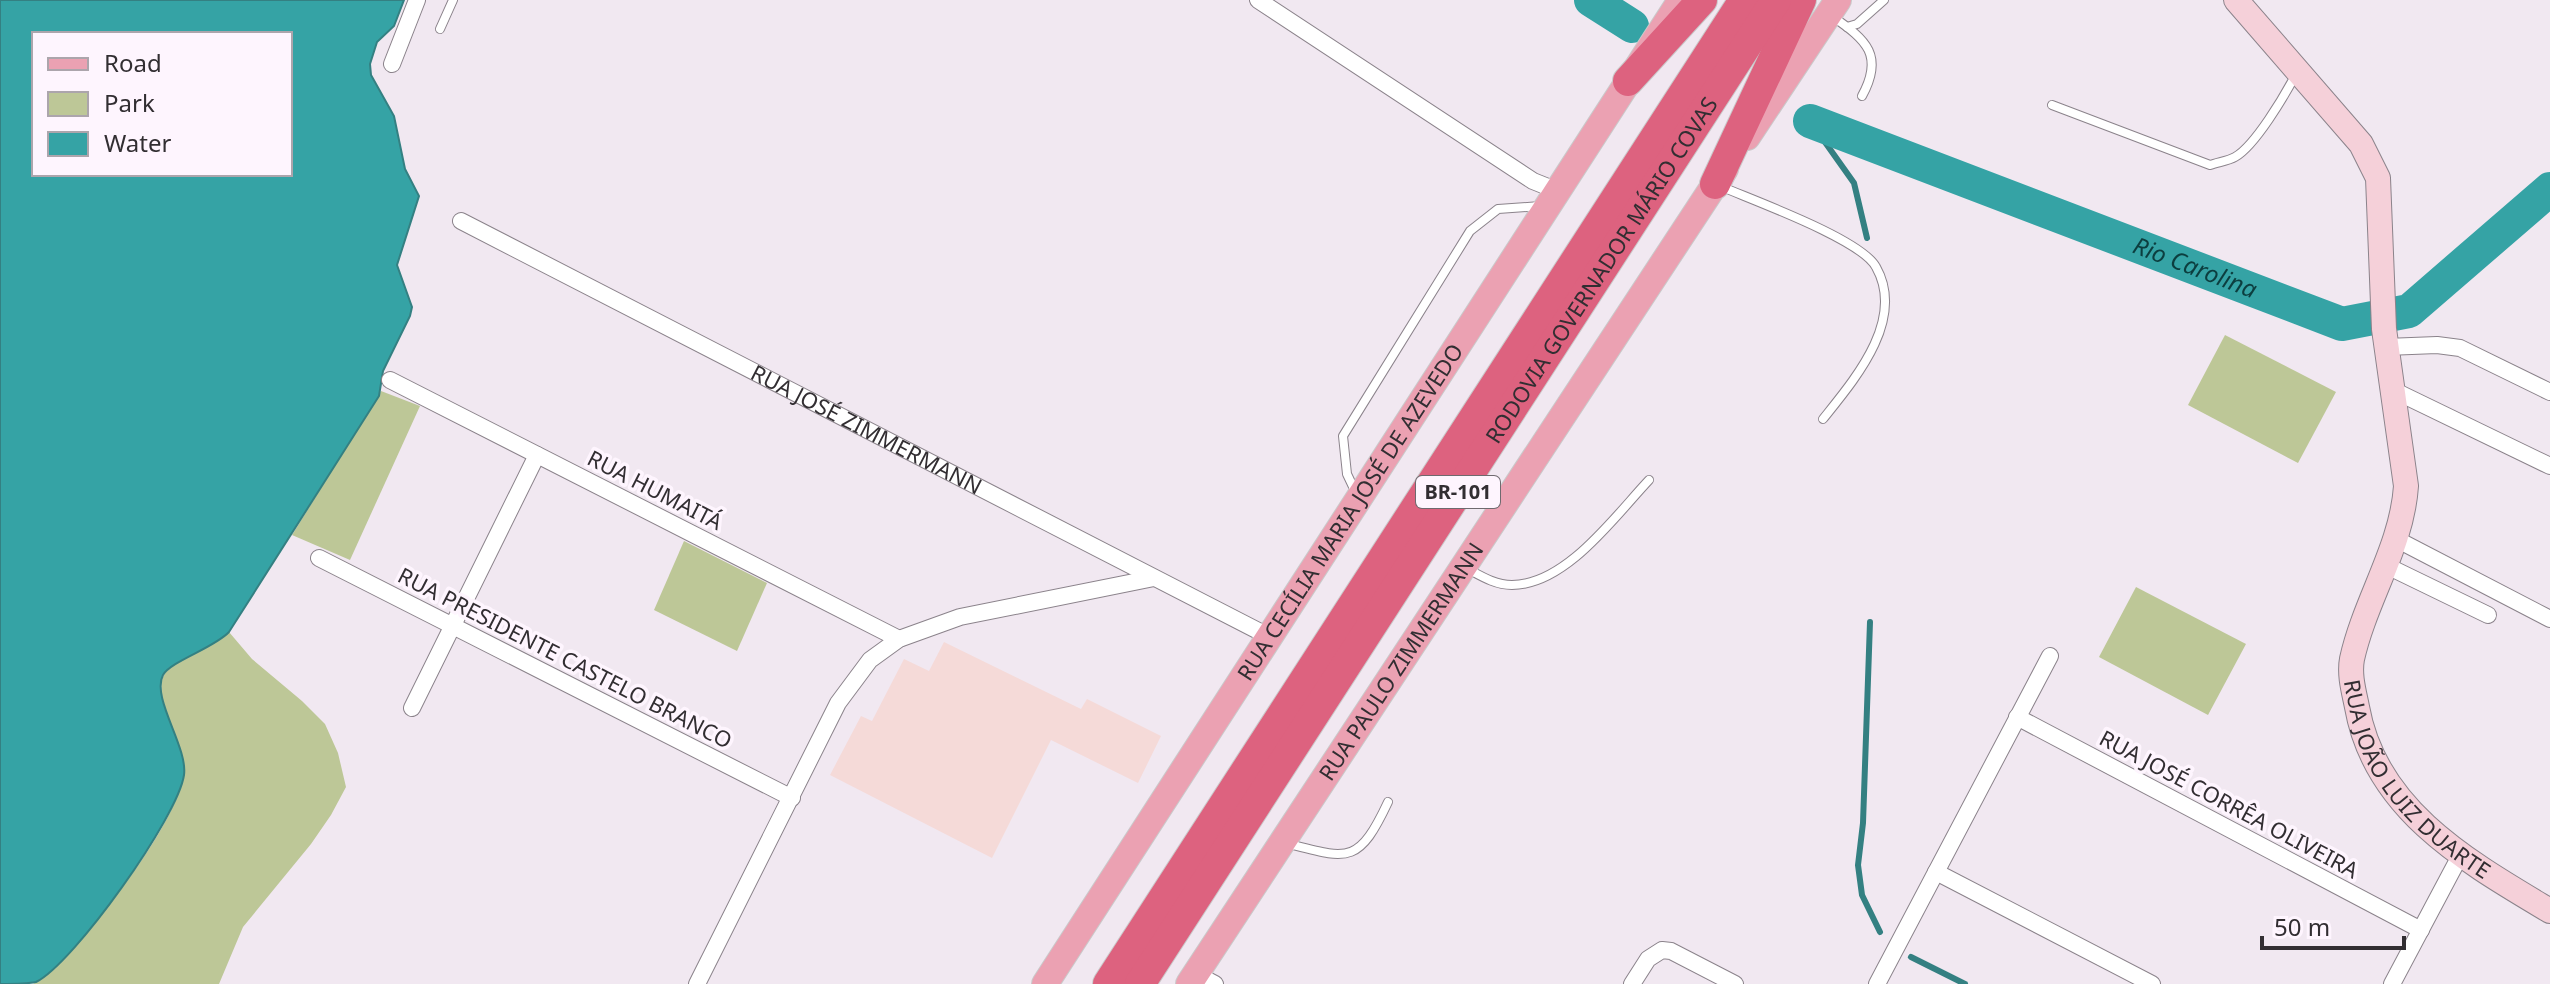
<svg xmlns="http://www.w3.org/2000/svg" width="2550" height="984" viewBox="0 0 2550 984" font-family="'Noto Sans',sans-serif">
  <rect width="100%" height="100%" fill="#f1e8f1"/>
  <path fill="#f5dad8" d="M944 642 1081 709 1087 699 1161 736 1138 783 1051 740 992 858 830 775 861 716 872 721 904 659 929 671Z"/>
  <g fill="#bdc797">
    <path d="M2225 335 2336 392 2298 463 2188 405Z"/>
    <path d="M381 391 420 406 350 560 292 535Z"/>
    <path d="M684 541 767 583 737 651 654 610Z"/>
    <path d="M2136 587 2246 644 2208 715 2099 657Z"/>
    <path d="M229 632 252 659 302 701 325 724 338 753 346 787 331 815 311 844 243 927 219 984H33C75 956 185 818 184 768 184 743 152 696 164 675 172 660 214 648 229 632Z"/>
  </g>
  <path fill="#35a3a5" stroke="#348082" stroke-width="2" fill-rule="evenodd" d="M0 0H404L394 26 377 42 370 64 371 75 394 116 405 169 419 196 397 265 412 307 410 316 383 371 379 396 229 632C214 648 171 661 163 675 151 698 188 747 184 775 178 817 74 963 36 982 27 984 11 984 0 984ZM34 34H290V174H34Z"/>
  <g fill="none" stroke-linecap="round" stroke-linejoin="round">
    <g stroke="#348082" stroke-width="6">
      <path d="M1810 121 1854 183 1867 238"/>
      <path d="M1870 622 1863 823 1858 865 1862 895 1880 932"/>
      <path d="M1911 957 1965 984"/>
    </g>
    <g stroke="#35a3a5" stroke-width="34">
      <path d="M1591 0 1632 26"/>
      <path id="s1" d="M1810 121 2342 324 2409 311 2550 189"/>
    </g>
    <g stroke="#8b838b" stroke-width="10">
      <g id="service">
        <path d="M1833 17C1867 40 1884 56 1862 96"/>
        <path d="M1847 27 1857 24 1884 0"/>
        <path d="M440 29 453 0"/>
        <path d="M2052 105 2210 165C2218 162 2228 161 2235 157 2255 146 2285 95 2296 74"/>
        <path d="M1720 186C1752 200 1861 239 1876 267 1906 320 1855 379 1823 419"/>
        <path d="M1356 493 1347 474 1343 436 1470 231 1498 209 1540 206"/>
        <path d="M1466 568C1481 576 1495 585 1512 585 1566 585 1615 516 1649 480"/>
        <path d="M1285 843C1348 859 1358 866 1388 802"/>
      </g>
    </g>
    <g stroke="#8b838b" stroke-width="18">
      <g id="minor">
        <path d="M1258 0 1533 181 1558 191"/>
        <path d="M392 64 417 0"/>
        <path id="s2" d="M461 221 1270 637"/>
        <path d="M2386 347 2437 345 2460 348 2550 392"/>
        <path d="M390 380 899 639"/>
        <path d="M2395 391 2550 466"/>
        <path d="M2396 539 2550 619"/>
        <path d="M319 558 792 798"/>
        <path d="M2385 565 2488 615"/>
        <path d="M412 708 537 455"/>
        <path d="M2017 717 2421 930"/>
        <path d="M1936 872 2152 984"/>
        <path d="M1196 974 1215 984"/>
        <path d="M697 984 838 703 870 660 899 639 960 617 1154 578"/>
        <path d="M1632 984 1648 959 1662 950 1671 951 1735 984"/>
        <path d="M1877 984 2050 656"/>
        <path d="M2392 984 2461 854"/>
      </g>
    </g>
    <g stroke="#8b838b" stroke-width="26">
      <g id="secondary">
        <path id="s3" d="M2236 0 2361 144 2378 178 2384 329 2406 486C2402 547 2365 600 2352 659 2349 675 2354 692 2357 707 2375 810 2468 862 2550 911"/>
      </g>
    </g>
    <g stroke="#cac9ca" stroke-width="28">
      <g id="primary">
        <path d="M1747 137 1838 0"/>
        <path id="s4" d="M1045 984 1681 0"/>
        <path id="s5" d="M1189 984 1725 169"/>
      </g>
    </g>
    <g stroke="#cac9ca" stroke-width="32">
      <g id="motorway">
        <path d="M1628 81 1702 0"/>
        <path d="M1715 184 1801 0"/>
        <path d="M1108 984 1744 0"/>
        <path id="s6" d="M1140 984 1776 0"/>
      </g>
    </g>
    <use href="#service" stroke="#fff" stroke-width="8"/>
    <use href="#minor" stroke="#fff" stroke-width="16"/>
    <use href="#secondary" stroke="#f5d0d9" stroke-width="24"/>
    <use href="#primary" stroke="#eba1b2" stroke-width="26"/>
    <use href="#motorway" stroke="#dd627f" stroke-width="30"/>
  </g>
  <g text-anchor="middle" stroke-width="7" stroke-linejoin="round" paint-order="stroke">
    <rect fill="#fef5fe" stroke="#6f6a6f" stroke-width="2" x="1416" y="476" width="84" height="32" rx="6"/>
    <g font-size="20" font-weight="bold" fill="#322e32">
      <text x="1458" y="499">BR-101</text>
    </g>
    <g font-size="22" fill="#322e32" stroke="#fef5fe">
      <text dy="8" stroke="none"><textPath href="#s6" startOffset="850">RODOVIA GOVERNADOR MÁRIO COVAS</textPath></text>
      <text dy="8" stroke="none"><textPath href="#s2" startOffset="456">RUA JOSÉ ZIMMERMANN</textPath></text>
      <text transform="translate(655 490) rotate(27)" y="8">RUA HUMAITÁ</text>
      <text dy="8" stroke="none"><textPath href="#s4" startOffset="562">RUA CECÍLIA MARIA JOSÉ DE AZEVEDO</textPath></text>
      <text transform="translate(565 658) rotate(27)" y="8">RUA PRESIDENTE CASTELO BRANCO</text>
      <text dy="8" stroke="none"><textPath href="#s5" startOffset="386">RUA PAULO ZIMMERMANN</textPath></text>
      <text dy="8" stroke="none"><textPath href="#s3" startOffset="864">RUA JOÃO LUIZ DUARTE</textPath></text>
      <text transform="translate(2229 804) rotate(28)" y="8">RUA JOSÉ CORRÊA OLIVEIRA</text>
    </g>
    <g font-size="24" font-style="italic" fill="#0c3e3f" stroke="#fef5fe">
      <text dy="8" stroke="none"><textPath href="#s1" startOffset="412">Rio Carolina</textPath></text>
    </g>
  </g>
  <rect x="32" y="32" width="260" height="144" fill="#fef5fe" stroke="#aca5ac" stroke-width="2"/>
  <rect x="48" y="58" width="40" height="12" fill="#eba1b2" stroke="#aca5ac" stroke-width="2"/>
  <text x="104" y="72" font-size="24" fill="#322e32">Road</text>
  <rect x="48" y="92" width="40" height="24" fill="#bdc797" stroke="#aca5ac" stroke-width="2"/>
  <text x="104" y="112" font-size="24" fill="#322e32">Park</text>
  <rect x="48" y="132" width="40" height="24" fill="#35a3a5" stroke="#aca5ac" stroke-width="2"/>
  <text x="104" y="152" font-size="24" fill="#322e32">Water</text>
  <path d="M2262 936v12h142v-12" fill="none" stroke="#322e32" stroke-width="4"/>
  <text x="2274" y="936" font-size="24" fill="#322e32" stroke="#fef5fe" stroke-width="6" paint-order="stroke">50 m</text>
</svg>
